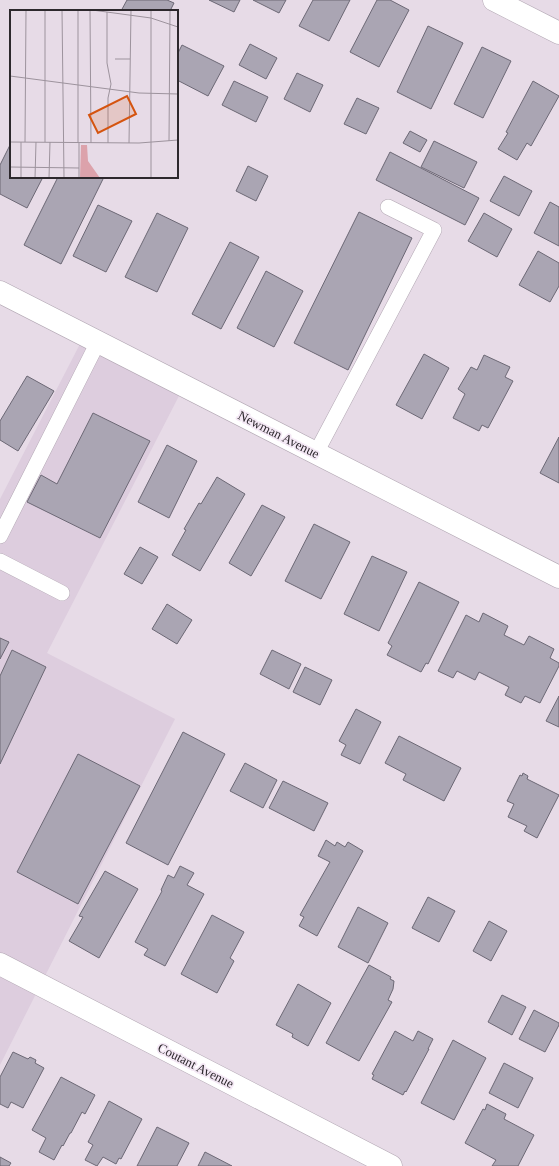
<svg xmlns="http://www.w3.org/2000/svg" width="559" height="1166" viewBox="0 0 559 1166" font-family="'Times New Roman',serif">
  <rect width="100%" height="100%" fill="#e7dbe7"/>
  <path fill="#ddcdde" d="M81 342 181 392 47 653 175 719 0 1065V499Z"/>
  <g fill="#aaa5b3" stroke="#6c6875">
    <path d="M127 0H167L174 3 170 11H121Z"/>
    <path d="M209 0H240L234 12Z"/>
    <path d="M253 0H286L279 13Z"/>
    <path d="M313 0H350L329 41 299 26Z"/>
    <path d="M377 0H390L409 10 379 67 350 52Z"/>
    <path d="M428 26 463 43 431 109 397 92Z"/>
    <path d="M250 44 277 58 266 79 239 65Z"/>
    <path d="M182 45 224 66 208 96 177 80V55Z"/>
    <path d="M482 47 511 61 483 118 454 104Z"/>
    <path d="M297 73 323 85 310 112 284 99Z"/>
    <path d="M234 81 268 97 256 122 222 105Z"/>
    <path d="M533 81 559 96 531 146 527 143 517 160 498 149 508 133 506 132Z"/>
    <path d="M357 98 379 108 366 134 344 124Z"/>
    <path d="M410 131 427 140 420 152 403 143Z"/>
    <path d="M434 141 477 162 464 188 421 167Z"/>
    <path d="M11 143V177H43L27 208 0 194V165Z"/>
    <path d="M390 152 479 198 465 225 376 180Z"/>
    <path d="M248 166 268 176 256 201 236 191Z"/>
    <path d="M504 176 532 191 519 216 490 201Z"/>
    <path d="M58 177H104L61 264 24 245Z"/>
    <path d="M550 202 559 207V246L534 233Z"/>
    <path d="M98 205 132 221 106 272 73 256Z"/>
    <path d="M359 212 412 238 348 370 294 343Z"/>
    <path d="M157 213 188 228 157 292 125 277Z"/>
    <path d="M484 213 512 229 497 257 468 241Z"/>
    <path d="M230 242 259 257 221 329 192 314Z"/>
    <path d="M538 251 559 263V286L550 302 519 285Z"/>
    <path d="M266 271 303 291 274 347 237 328Z"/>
    <path d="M424 354 449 368 422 419 396 405Z"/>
    <path d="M484 355 510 367 505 377 513 381 488 428 482 425 479 431 453 418 465 394 458 389 471 367 477 370Z"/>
    <path d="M27 376 54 391 18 451 0 440V421Z"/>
    <path d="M93 413 150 441 100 538 27 502 41 475 57 484Z"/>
    <path d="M559 437V483L540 473Z"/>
    <path d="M167 445 197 461 169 518 138 502Z"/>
    <path d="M217 477 245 494 200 571 172 555 186 530 184 529 199 503 201 504Z"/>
    <path d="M262 505 285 517 251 576 229 563Z"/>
    <path d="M314 524 350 542 321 599 285 581Z"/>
    <path d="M140 547 158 557 142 584 124 574Z"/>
    <path d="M372 556 407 572 379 631 344 614Z"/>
    <path d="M419 582 459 602 428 664 426 663 421 672 387 655 392 646 388 643Z"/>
    <path d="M167 604 192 620 177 644 152 629Z"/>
    <path d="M483 613 508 626 504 635 524 645 529 636 554 649 550 658 559 663V666L540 703 525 696 521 703 505 695 509 687 479 672 475 680 457 671 453 678 438 671 466 615 479 622Z"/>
    <path d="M0 638 9 642 0 659Z"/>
    <path d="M12 650 46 667 0 764V676Z"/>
    <path d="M272 650 301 664 289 689 260 674Z"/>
    <path d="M305 667 332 680 320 705 293 692Z"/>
    <path d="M559 696V727L546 721Z"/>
    <path d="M356 709 381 722 360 764 341 755 346 745 339 741Z"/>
    <path d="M183 732 225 754 168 865 126 843Z"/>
    <path d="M399 736 461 768 444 801 403 780 406 774 385 763Z"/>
    <path d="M78 754 140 786 78 904 17 872Z"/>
    <path d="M245 763 277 780 263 808 230 791Z"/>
    <path d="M523 773 528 776 527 779 559 795 537 838 524 831 527 826 508 817 514 804 507 801 520 775 522 776Z"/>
    <path d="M283 781 328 803 314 831 269 808Z"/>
    <path d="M326 840 335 846 337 842 345 847 348 842 363 851 317 936 299 926 304 917 300 915 330 862 318 856Z"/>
    <path d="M180 866 194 873 187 885 204 894 165 966 144 955 148 949 135 942 162 891 161 890 168 875 174 878Z"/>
    <path d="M105 871 138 889 99 958 69 941 83 917 79 916Z"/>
    <path d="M428 897 455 911 439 942 412 928Z"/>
    <path d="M358 907 388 923 368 963 338 947Z"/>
    <path d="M212 915 244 932 230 958 234 961 217 993 181 974Z"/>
    <path d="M489 921 507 931 491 961 473 951Z"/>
    <path d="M369 965 391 977 390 979 394 981 393 989 388 1000 392 1002 359 1061 326 1043Z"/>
    <path d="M298 984 331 1003 308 1046 292 1037 293 1034 276 1025Z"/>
    <path d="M502 995 526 1007 512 1035 488 1022Z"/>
    <path d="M534 1010 559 1023V1025L545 1052 519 1039Z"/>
    <path d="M395 1031 413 1041 418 1031 433 1039 428 1049H429L406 1092 405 1091 403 1095 372 1079 374 1075 372 1074Z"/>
    <path d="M453 1040 486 1058 454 1120 421 1103Z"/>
    <path d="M13 1052 28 1059 30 1057 36 1060 35 1063 44 1068 23 1108 11 1102 8 1108 0 1104V1077Z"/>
    <path d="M504 1063 533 1078 518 1108 489 1093Z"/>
    <path d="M61 1077 95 1095 85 1114 82 1112 71 1133H70L63 1146 62 1145 54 1160 39 1152 46 1138 32 1130Z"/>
    <path d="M109 1101 142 1119 121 1159 119 1158 116 1164 103 1157 97 1166 85 1160 93 1145 88 1142Z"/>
    <path d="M487 1104 506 1114 504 1119 534 1135 518 1166H492L496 1160 465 1143 483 1109 485 1110Z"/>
    <path d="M157 1127 189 1143 177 1166H137Z"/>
    <path d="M205 1152 232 1166H198Z"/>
    <path d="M0 1157 11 1163 9 1166H0Z"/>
  </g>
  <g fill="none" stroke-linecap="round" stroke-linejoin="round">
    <g stroke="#b2a7b3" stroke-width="16">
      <g id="service">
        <path d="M316 453 434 230 388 207"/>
        <path d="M0 536 98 342"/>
        <path d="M0 561 62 593"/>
      </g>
    </g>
    <g stroke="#b2a7b3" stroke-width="23">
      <g id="minor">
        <path d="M494 0 559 33"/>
        <path d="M0 292 559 577"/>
        <path d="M0 964 391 1166"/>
      </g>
    </g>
    <use href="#service" stroke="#fff" stroke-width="15"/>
    <use href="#minor" stroke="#fff" stroke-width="22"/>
  </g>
  <g text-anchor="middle" stroke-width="3.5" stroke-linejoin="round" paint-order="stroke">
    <g font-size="13" fill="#2d282d" stroke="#f4e8f5">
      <text transform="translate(279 434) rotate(27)" y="5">Newman Avenue</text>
      <text transform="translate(196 1065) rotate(27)" y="5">Coutant Avenue</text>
    </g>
  </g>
  <g transform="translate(10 10)">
    <rect width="168" height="168" fill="#e7dbe7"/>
    <path d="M71 135H77L78 151 90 168H70Z" fill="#dca2ab"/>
    <path fill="none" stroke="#9d939d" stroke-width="1" d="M35 0V132M52 0 54 168M80 0 81 133M82 0 141 8 168 17M97 2V53L101 74 98 88V133M105 49H120M0 66 129 83 168 84M159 131 160 0M0 132 129 133 168 130M15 132 16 0M68 133V0M119 133 121 0M0 157 69 158M11 168V132M25 168 26 132M39 168 40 132M69 168V133M141 168V0"/>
    <path fill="#d5540f" fill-opacity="0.15" stroke="#d5540f" stroke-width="2" d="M117 86 126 104 88 123 79 105Z"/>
    <rect width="168" height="168" fill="none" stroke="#2d282d" stroke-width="2"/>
  </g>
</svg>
